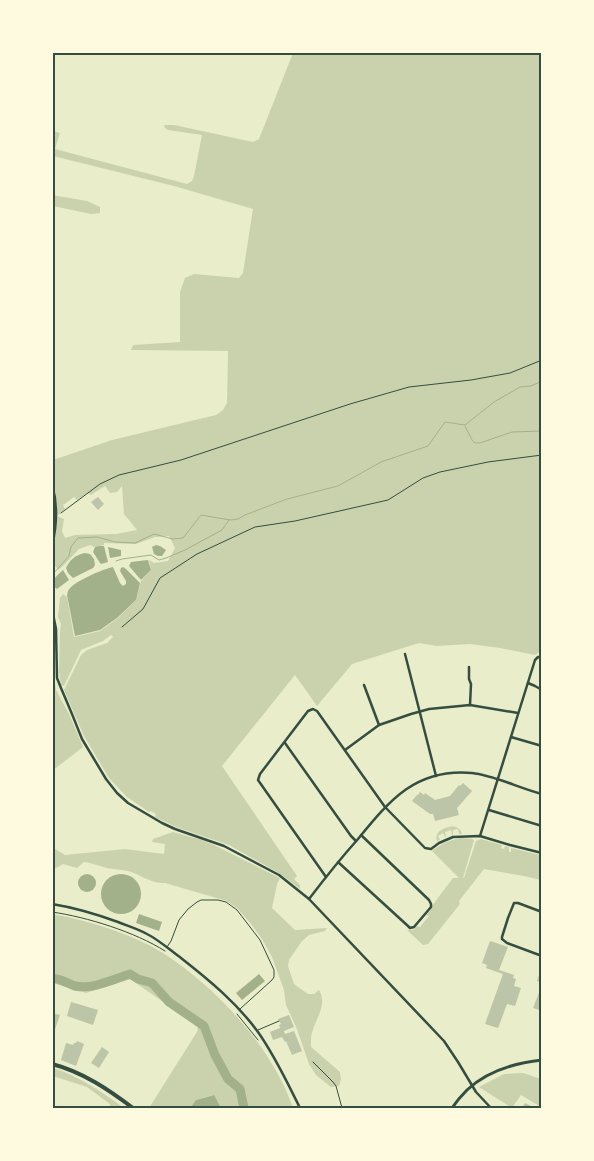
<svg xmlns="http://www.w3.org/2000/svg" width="594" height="1161" viewBox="0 0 594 1161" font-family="Barlow,sans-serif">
  <rect width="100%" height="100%" fill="#e9edc9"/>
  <g fill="#cad2ad" fill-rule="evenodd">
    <path d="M293 53H541V644L539 652 535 655 500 648 470 644 437 646 419 643 352 664 317 706 295 675 222 766 297 876 294 879 300 885V889L283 876 270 868 229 845 176 827 155 817 156 814 151 811 149 812 127 797 109 778 84 736 64 690 81 655 87 650 107 643 113 637 111 635 103 641 81 650 64 686 61 685 59 671 60 633 61 624 58 617 60 598 63 594 67 597 74 637 100 631 118 618 136 600 141 581 151 570 149 560 154 563 168 561 175 548 169 536 155 537 136 544 104 543V545L95 547 90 545 79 549 64 565 58 570 53 563V520L57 516 53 484V460L112 440 216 415 223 410 227 403 228 351 131 350 133 345 180 342V292L185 278 194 274 239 278 243 273 253 209 174 186 53 156V131L60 133 55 149 187 184 192 181 194 176 202 135 168 130 165 128 164 125H174L253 142 259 139ZM105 486 110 493 117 492 122 486 124 514 137 530 116 534 75 535 65 538 62 531 64 519 57 516 65 509 63 505 74 497 77 500 88 493 91 495Z"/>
    <path d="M52 195 87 201 100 207V213L91 214 53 206Z"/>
    <path d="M53 633 55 652 53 669 56 690 69 714 83 747 65 761 53 770Z"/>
    <path d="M453 826 458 828 461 831 462 834H459L458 829 453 830V835H452L451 830 445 832 446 837H445L443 833 438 836 440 840 437 841C434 831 444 828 453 826Z"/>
    <path d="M173 832 202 840 214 845 280 878 277 884 272 908 295 930 327 928 325 931 309 935 302 941 289 960 288 966 294 984 308 994H314L319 990C329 1007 312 1022 311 1039 311 1042 311 1044 311 1047L340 1072 341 1079 339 1086 331 1087 316 1075 309 1064 297 1029 286 1005 284 990 272 957 262 939 251 924 238 909 227 901 165 883C153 884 142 876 131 872 123 869 115 870 107 868 99 866 92 863 84 862L77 868 63 864 56 868 53 867 52 847 65 855 125 849 164 854 165 844 152 842 153 839Z"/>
    <path d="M461 838 472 839 474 840 463 878H464L476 841 481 839 502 845 501 848 504 849 505 846 509 847V852H511V848L540 855 539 860 541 856V880L524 876 484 869 459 901 460 904 428 944 423 945 407 930H413L417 926 420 927 429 916 426 915 430 911 431 907 453 878H459L432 851C441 844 449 840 461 838Z"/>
    <path d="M52 914C90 921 130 933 163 953 211 984 258 1033 283 1084 287 1092 290 1100 293 1108H221L213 1095 196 1100 190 1108H149L197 1032 198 1026 130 979 86 993 53 983Z"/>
    <path d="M53 1068C79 1076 102 1092 124 1108L109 1107 110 1104 87 1087 53 1076Z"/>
    <path d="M523 1073 541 1079V1107L521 1095 512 1108 479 1087 504 1074Z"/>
  </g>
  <g fill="#a3b18a">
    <path d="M156 545 160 546 166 550 162 556H158L154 554 152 547Z"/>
    <path d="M99 546H104L108 562 101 564 100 563 93 552 95 547Z"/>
    <path d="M108 547 121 550V556L110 558Z"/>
    <path d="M85 553 90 554 94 559 95 565 93 568 73 578 68 573 66 568C70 559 76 555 85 553Z"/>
    <path d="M148 560 151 570 141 580 129 566 131 562Z"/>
    <path d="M113 567 120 583 123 586 126 584V581L120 571 121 568 123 567 126 569 140 583 136 600 117 618 100 630 75 636 67 595C68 594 67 592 68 591 72 582 103 569 113 567Z"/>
    <path d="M63 570 69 580 57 589 53 586C52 578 58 575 63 570Z"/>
    <circle cx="87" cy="883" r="9"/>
    <circle cx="121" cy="894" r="20"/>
    <path d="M139 914 162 922 159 931 136 923Z"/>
    <path d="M259 974 265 981 242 1000 236 993Z"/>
    <path d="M214 1095 221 1108H190L196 1100Z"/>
  </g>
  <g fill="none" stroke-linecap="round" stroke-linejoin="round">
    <g stroke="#a3b18a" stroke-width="1">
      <path d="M465 426 472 440 475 443H480L512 432 542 431"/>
      <path d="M116 561 122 559 151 555 159 560 166 558 185 550 222 530 229 520"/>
      <path d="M52 575 69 556 71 547 78 538 97 537 115 542 135 543 154 534 173 539 183 538 201 515 230 520 238 519 245 515 287 499 338 486 381 462 428 446 445 422 465 425 494 402 520 387 531 386 540 382 542 380"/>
    </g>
    <path stroke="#a3b18a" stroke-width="9" d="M52 978C61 979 67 983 75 986 92 990 114 979 130 974L138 979 152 983 169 1002 204 1026 215 1055 228 1079 240 1089 244 1108"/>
  </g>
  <g fill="#bcc5a7">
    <path d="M98 497 104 504 98 510 91 502Z"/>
    <path d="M463 783 472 791 457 808 459 815 435 821 433 814H430L412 801 417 795H418L420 792 424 795 425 793 435 800 450 796 459 785 460 786Z"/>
    <path d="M490 941 508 947 499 970 514 975 513 978 516 979 514 986 521 988 515 1006 507 1004 498 1028 485 1024 503 974 486 968 487 965 482 963Z"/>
    <path d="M541 969H542V983L537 981Z"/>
    <path d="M542 985V1011L533 1008Z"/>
    <path d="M71 1002 98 1010 93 1025 67 1016Z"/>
    <path d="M52 1013 60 1015 53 1035H52Z"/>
    <path d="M289 1015 294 1027 284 1031 285 1034 294 1031 302 1051 292 1055 286 1041 285 1042 282 1037 273 1040 270 1032 280 1028 279 1025 281 1024 278 1019Z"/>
    <path d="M77 1041 84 1044 76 1066 61 1060 66 1043 73 1045 74 1043H76Z"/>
    <path d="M102 1047 109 1052 99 1068 91 1063Z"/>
    <path d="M525 1103 533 1107 532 1108H522Z"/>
  </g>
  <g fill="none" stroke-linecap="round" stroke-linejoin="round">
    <g stroke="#344e41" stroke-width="1">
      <path d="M61 513 100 484 119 475 181 460 350 404 409 387 471 380 510 373 542 360"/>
      <path d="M122 627 143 609 160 578 197 554 255 527 295 521 388 500 423 478 440 472 488 462 542 455"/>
      <path d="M52 912C87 917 135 932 165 951"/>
      <path d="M237 1014 258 1040"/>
    </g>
    <g stroke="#344e41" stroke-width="1">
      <path d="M167 947 171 941 179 920 188 909 197 902 201 900H218L226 902 237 910 260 940 274 970V977L272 980 240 1009"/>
      <path d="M258 1030 279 1021"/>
      <path d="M313 1062 333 1082 336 1086 342 1108"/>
    </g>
    <g stroke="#344e41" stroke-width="2.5">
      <path d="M52 484C58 505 57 525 52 546"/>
      <path d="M52 609 56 629 57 678 61 688 72 714 82 739 106 779 117 793 128 803 162 823 175 829 224 846 279 875 309 899 444 1041 458 1062 476 1092 491 1108"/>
      <path d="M405 654 436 776"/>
      <path d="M469 667V679L471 684 470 705"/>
      <path d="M528 683 535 686 542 690"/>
      <path d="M364 685 379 725"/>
      <path d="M511 737 542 746"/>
      <path d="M285 743 351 836 356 841"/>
      <path d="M345 750 379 725 411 714 429 709 470 705 518 713"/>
      <path d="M489 810 542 826"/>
      <path d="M480 836 535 660 538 657 542 658"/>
      <path d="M338 862 408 926 410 928 414 927 431 907V904L429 900 361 835"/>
      <path d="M326 877 258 780 260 774 308 711 313 709 317 711 385 807 425 848 431 849 439 843 453 837 480 836 510 845 542 853"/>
      <path d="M309 899C325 878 341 858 358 839 390 800 416 768 472 773 493 775 519 788 542 794"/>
      <path d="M52 904C77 908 96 914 118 922 128 926 138 929 147 934 159 940 170 950 181 958 209 980 237 1003 258 1032 275 1056 287 1082 300 1108"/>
      <path d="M542 912 518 903H514L508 918 502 937V939L507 943 542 956"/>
    </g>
    <path stroke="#344e41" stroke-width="3" d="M452 1108C456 1102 461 1096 467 1090 487 1071 514 1063 542 1060"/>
    <path stroke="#344e41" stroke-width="4" d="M52 1064C83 1072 109 1090 133 1108"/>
  </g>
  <rect width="594" height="1161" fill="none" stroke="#fefae0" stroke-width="108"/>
  <rect x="54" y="54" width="486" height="1053" fill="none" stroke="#344e41" stroke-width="2"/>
</svg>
